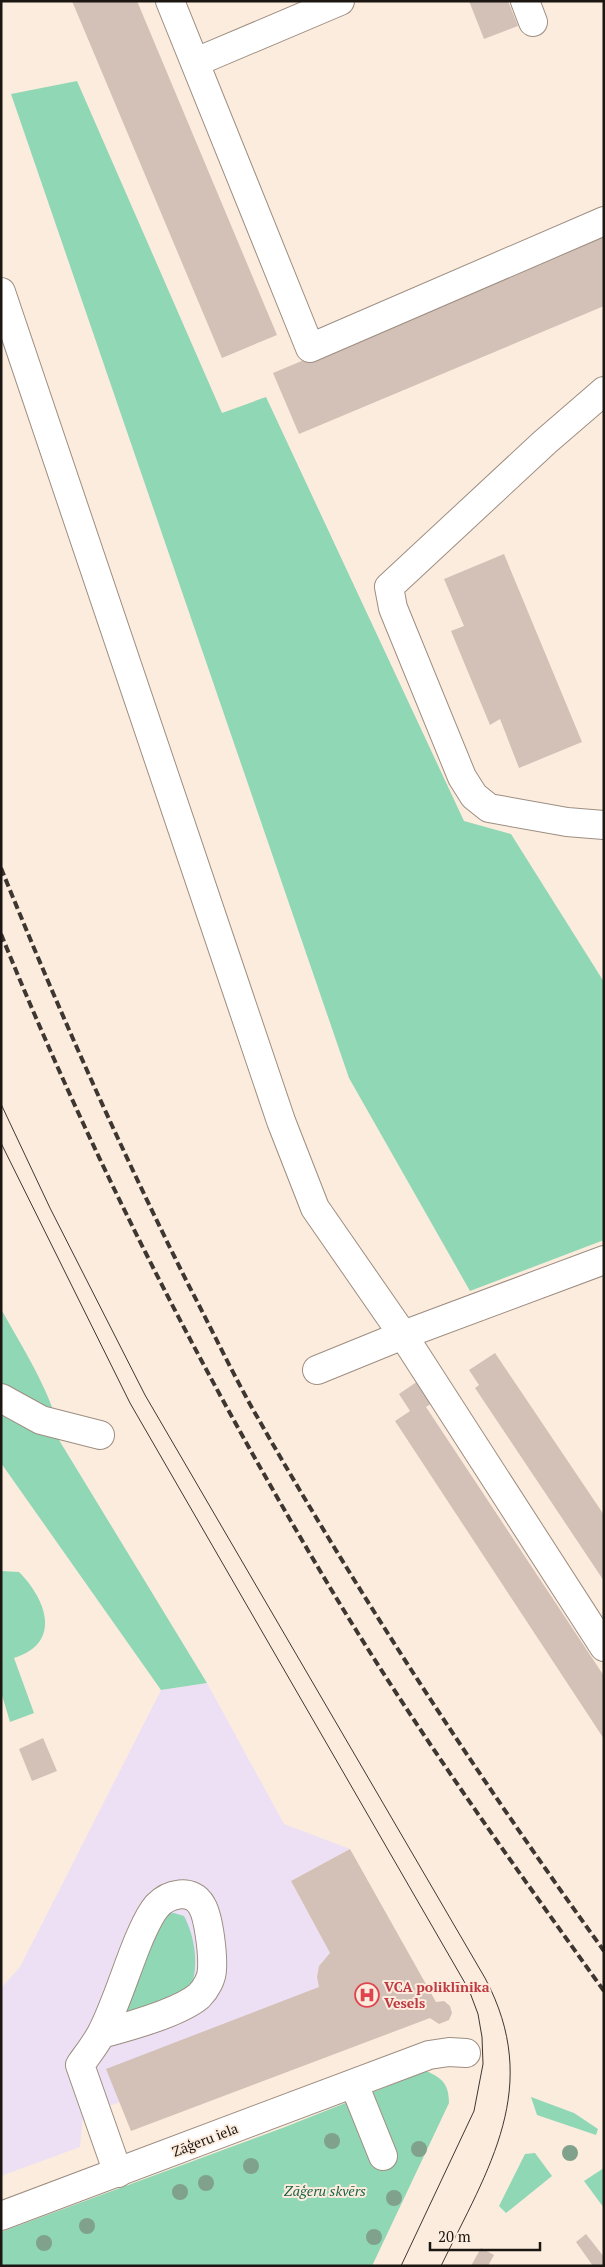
<svg xmlns="http://www.w3.org/2000/svg" width="605" height="2267" viewBox="0 0 605 2267" font-family="'PT Serif',serif">
  <rect width="100%" height="100%" fill="#fcecde"/>
  <path fill="#ede0f4" d="M207 1683 284 1824 350 1849 291 1881 330 1953 319 1966 317 1977 319 1987 120 2102 83 2116 80 2147 1 2176V1988L20 1967 161 1690Z"/>
  <g fill="#8fd7b5">
    <path d="M77 81 222 413 266 397 464 821 511 834 604 982V1240L470 1291 349 1078 11 94Z"/>
    <path d="M1 1309C18 1340 61 1407 59 1440L207 1683 161 1690 1 1463Z"/>
    <path d="M1 1571 19 1572C46 1599 63 1643 14 1658L34 1713 10 1722 1 1692Z"/>
    <path d="M174 1913 184 1916C195 1937 199 1965 191 1987L128 2019 124 2011 160 1921 168 1914Z"/>
    <path d="M426 2071C443 2078 449 2085 449 2103L372 2266H1V2232L285 2127Z"/>
    <path d="M531 2097 574 2113 598 2129 596 2135 537 2115Z"/>
    <path d="M535 2153 552 2176 506 2213 499 2206 525 2154Z"/>
    <path d="M604 2168V2208L584 2181Z"/>
  </g>
  <g fill="#d3c0b7">
    <path d="M72 1H137L277 335 222 358Z"/>
    <path d="M469 1H508L518 26 484 39Z"/>
    <path d="M604 234V306L299 434 273 373Z"/>
    <path d="M504 554 582 742 519 768 500 719 490 725 451 631 464 626 444 579Z"/>
    <path d="M495 1353 604 1515V1581L475 1388 479 1385 469 1370Z"/>
    <path d="M418 1381 432 1403 426 1407 604 1676V1739L395 1421 410 1411 399 1394Z"/>
    <path d="M43 1738 57 1771 32 1781 19 1749Z"/>
    <path d="M350 1849 436 2002 444 2001 450 2006 452 2013 449 2020 439 2024 430 2018 131 2131 106 2069 319 1987 317 1977 319 1966 330 1953 291 1881Z"/>
    <path d="M586 2234 604 2257V2266H593L576 2242Z"/>
    <path d="M481 2248 494 2255 488 2266H471Z"/>
  </g>
  <g fill="none" stroke-linecap="round" stroke-linejoin="round">
    <g stroke="#9d8e81" stroke-width="30">
      <g id="minor">
        <path d="M170 1 310 348 604 221"/>
        <path d="M525 1 533 22"/>
        <path d="M196 62 340 1"/>
        <path d="M1 292 281 1121 315 1208 403 1335 604 1647"/>
        <path d="M604 391 545 442 389 587 393 608 462 777 474 796 489 808 567 822 604 825"/>
        <path d="M317 1370 403 1335 604 1260"/>
        <path d="M1 1398 41 1420 100 1435"/>
        <path d="M101 2034C127 2027 179 2013 199 1996 206 1989 212 1978 212 1969 213 1955 209 1918 202 1906 192 1887 168 1894 157 1906 149 1915 144 1928 139 1939 126 1970 116 2005 101 2034 95 2045 87 2055 80 2065L118 2173"/>
        <path d="M354 2084 383 2156"/>
        <path d="M1 2216 429 2055 449 2052 466 2053"/>
      </g>
    </g>
    <use href="#minor" stroke="#fff" stroke-width="28"/>
    <g stroke="#3e3731" stroke-width="1">
      <path d="M1 1104 50 1208 145 1395 485 1978C543 2087 489 2167 441 2266"/>
      <path d="M1 1143 130 1403 469 1990 478 2014 482 2037 483 2064 474 2111 401 2266"/>
    </g>
    <g stroke="#3e3731" stroke-width="4" stroke-dasharray="8 4" stroke-linecap="butt">
      <path d="M1 868C58 1009 120 1148 188 1284 209 1324 229 1366 251 1406 358 1595 477 1775 604 1951"/>
      <path d="M1 934C90 1154 198 1365 319 1569 405 1715 505 1853 604 1991"/>
    </g>
  </g>
  <g fill="#80a18b">
    <circle cx="332" cy="2141" r="8"/>
    <circle cx="419" cy="2149" r="8"/>
    <circle cx="570" cy="2153" r="8"/>
    <circle cx="251" cy="2166" r="8"/>
    <circle cx="206" cy="2183" r="8"/>
    <circle cx="180" cy="2192" r="8"/>
    <circle cx="394" cy="2198" r="8"/>
    <circle cx="87" cy="2226" r="8"/>
    <circle cx="374" cy="2237" r="8"/>
    <circle cx="44" cy="2243" r="8"/>
  </g>
  <defs>
    <g id="hospital-ring" transform="scale(1.25)"><circle r="9.5" fill="#fcecde" stroke="#e0444e" stroke-width="1.5"/><path d="M-5-5h3v3.5h4V-5h3V5h-3V1.5h-4V5h-3Z" fill="#e0444e"/></g>
  </defs>
  <g fill-rule="evenodd">
    <use href="#hospital-ring" x="367" y="1995"/>
  </g>
  <g text-anchor="middle" stroke-width="4" stroke-linejoin="round" paint-order="stroke">
    <g font-size="14" font-weight="bold" fill="#be3a42" stroke="#fcecde" text-anchor="start">
      <text x="384" y="1992">VCA poliklīnika<tspan x="384" dy="16">Vesels</tspan></text>
    </g>
    <g font-size="14" fill="#1b1611" stroke="#fcecde">
      <text transform="translate(205 2140) rotate(-21)" y="5">Zāģeru iela</text>
    </g>
    <g font-size="14" font-style="italic" fill="#1b6347" stroke="#fcecde">
      <text x="325" y="2196">Zāģeru skvērs</text>
    </g>
  </g>
  <rect width="605" height="2267" fill="none" stroke="#1b1611" stroke-width="5"/>
  <path d="M430 2242v8h110v-8" fill="none" stroke="#1b1611" stroke-width="2.5"/>
  <text x="438" y="2242" font-size="15" fill="#1b1611" stroke="#fcecde" stroke-width="4" paint-order="stroke">20 m</text>
</svg>
